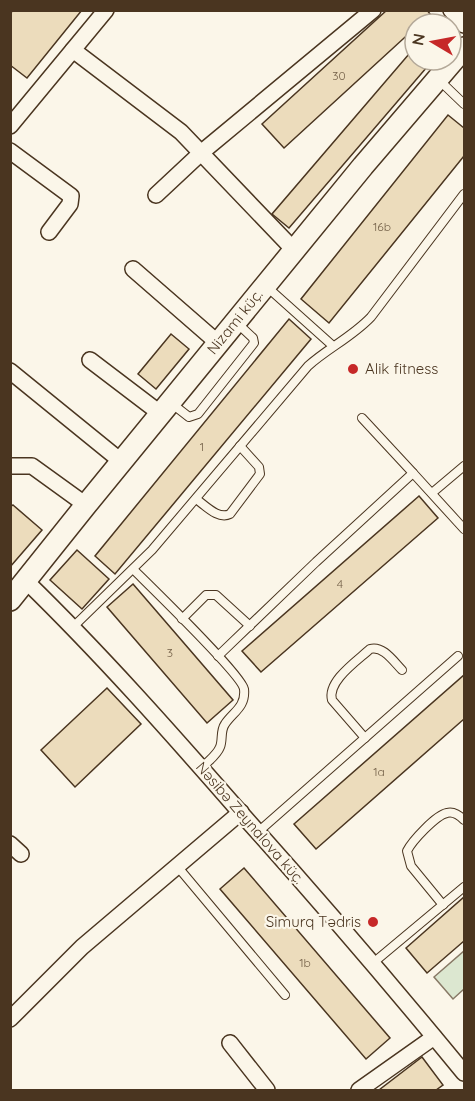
<svg xmlns="http://www.w3.org/2000/svg" width="475" height="1101" viewBox="0 0 475 1101" font-family="Quicksand,sans-serif">
  <rect width="100%" height="100%" fill="#fbf6e9"/>
  <path fill="#dce7d0" stroke="#887966" stroke-width="1.5" d="M464 951V989L453 999 434 977Z"/>
  <g fill="#ecdcbc" stroke="#4a3520" stroke-width="1.5">
    <path d="M13 10H82L27 78 10 65V14Z"/>
    <path d="M387 10H427L430 14 419 24H415V28L284 148 262 124Z"/>
    <path d="M415 47V60H433L289 228 272 214Z"/>
    <path d="M448 115 464 128V156L329 323 301 299Z"/>
    <path d="M289 319 311 339 115 574 95 556Z"/>
    <path d="M171 334 189 349 156 389 138 374Z"/>
    <path d="M419 496 438 518 261 672 242 651Z"/>
    <path d="M13 505 42 530 10 567V507Z"/>
    <path d="M77 550 109 579 82 609 50 580Z"/>
    <path d="M133 584 233 700 207 723 107 607Z"/>
    <path d="M464 675V719L316 849 294 824Z"/>
    <path d="M107 688 141 724 75 787 41 750Z"/>
    <path d="M244 868 390 1038 366 1059 220 889Z"/>
    <path d="M464 897V941L427 973 406 948Z"/>
    <path d="M422 1057 443 1085 436 1090H379Z"/>
  </g>
  <g fill="none" stroke-linecap="round" stroke-linejoin="round">
    <g stroke="#4a3520" stroke-width="10">
      <g id="lane">
        <path d="M439 80 464 104"/>
        <path d="M266 286 333 346"/>
        <path d="M171 403 189 417 198 414 254 343 253 338 237 323"/>
        <path d="M362 418 413 473"/>
        <path d="M432 493 464 466"/>
        <path d="M196 499C205 505 218 520 230 514L260 474 259 467 240 446"/>
        <path d="M134 570C150 586 242 675 244 689 246 707 233 712 225 724 220 731 223 740 220 747 217 755 208 761 202 768"/>
        <path d="M182 619 206 595H216L250 626"/>
        <path d="M73 627 152 550 308 366C328 348 352 337 371 317L464 194"/>
        <path d="M218 656 316 562 413 473 464 529"/>
        <path d="M365 738 332 700C327 681 357 661 370 649 383 645 394 662 402 670"/>
        <path d="M258 832 458 656"/>
        <path d="M177 866 285 995"/>
        <path d="M443 905 411 866 407 851C412 841 436 815 447 813 454 811 460 816 464 820"/>
        <path d="M373 963 464 887"/>
      </g>
    </g>
    <g stroke="#4a3520" stroke-width="18">
      <g id="street">
        <path d="M451 10 464 25"/>
        <path d="M73 50 181 132 294 250"/>
        <path d="M10 126 106 10"/>
        <path d="M10 151 71 196 70 204 49 232"/>
        <path d="M156 195 202 152 373 10"/>
        <path d="M133 269 218 343"/>
        <path d="M90 360 161 414"/>
        <path d="M10 371 122 462"/>
        <path d="M10 466H32L86 505"/>
        <path d="M26 581C101 654 170 732 239 811 316 897 391 984 464 1073"/>
        <path d="M10 844 21 854"/>
        <path d="M10 1019 82 947 241 812"/>
        <path d="M230 1043 267 1090"/>
        <path d="M359 1090 434 1037"/>
      </g>
    </g>
    <g stroke="#4a3520" stroke-width="24">
      <path id="secondary" d="M10 600 86 505 363 166 464 48"/>
    </g>
    <use href="#lane" stroke="#fbf6e9" stroke-width="8"/>
    <use href="#street" stroke="#fbf6e9" stroke-width="15"/>
    <use href="#secondary" stroke="#fbf6e9" stroke-width="21"/>
  </g>
  <g fill="#c62828" stroke="#fbf6e9" stroke-width="2">
    <circle cx="353" cy="369" r="6"/>
    <circle cx="373" cy="922" r="6"/>
  </g>
  <g text-anchor="middle" stroke-width="4.5" stroke-linejoin="round" paint-order="stroke">
    <g font-size="12" fill="#725f47">
      <text x="339" y="80">30</text>
      <text x="382" y="231">16b</text>
      <text x="202" y="451">1</text>
      <text x="340" y="588">4</text>
      <text x="170" y="657">3</text>
      <text x="379" y="776">1a</text>
      <text x="305" y="967">1b</text>
    </g>
    <g font-size="15" fill="#4a3520" stroke="#fbf6e9">
      <text transform="translate(235 322) rotate(-51)" y="5">Nizami küç.</text>
      <text transform="translate(250 823) rotate(49)" y="5">Nəsibə Zeynalova küç.</text>
    </g>
    <g font-size="15" fill="#4a3520" stroke="#fbf6e9" text-anchor="start">
      <text x="365" y="374">Alik fitness</text>
      <text x="361" y="927" text-anchor="end">Simurq Tədris</text>
    </g>
  </g>
  <rect width="475" height="1101" fill="none" stroke="#4a3520" stroke-width="24"/>
  <g transform="translate(433 42) rotate(280)"><circle r="28" fill="#fbf6e9" stroke="#b4a999" stroke-width="1.5"/>
  <path d="M0-4.5L10 22L0 15L-10 22Z" fill="#c62828"/>
  <text y="-9" font-size="16" font-weight="bold" text-anchor="middle" fill="#4a3520">N</text>
  </g>
</svg>
